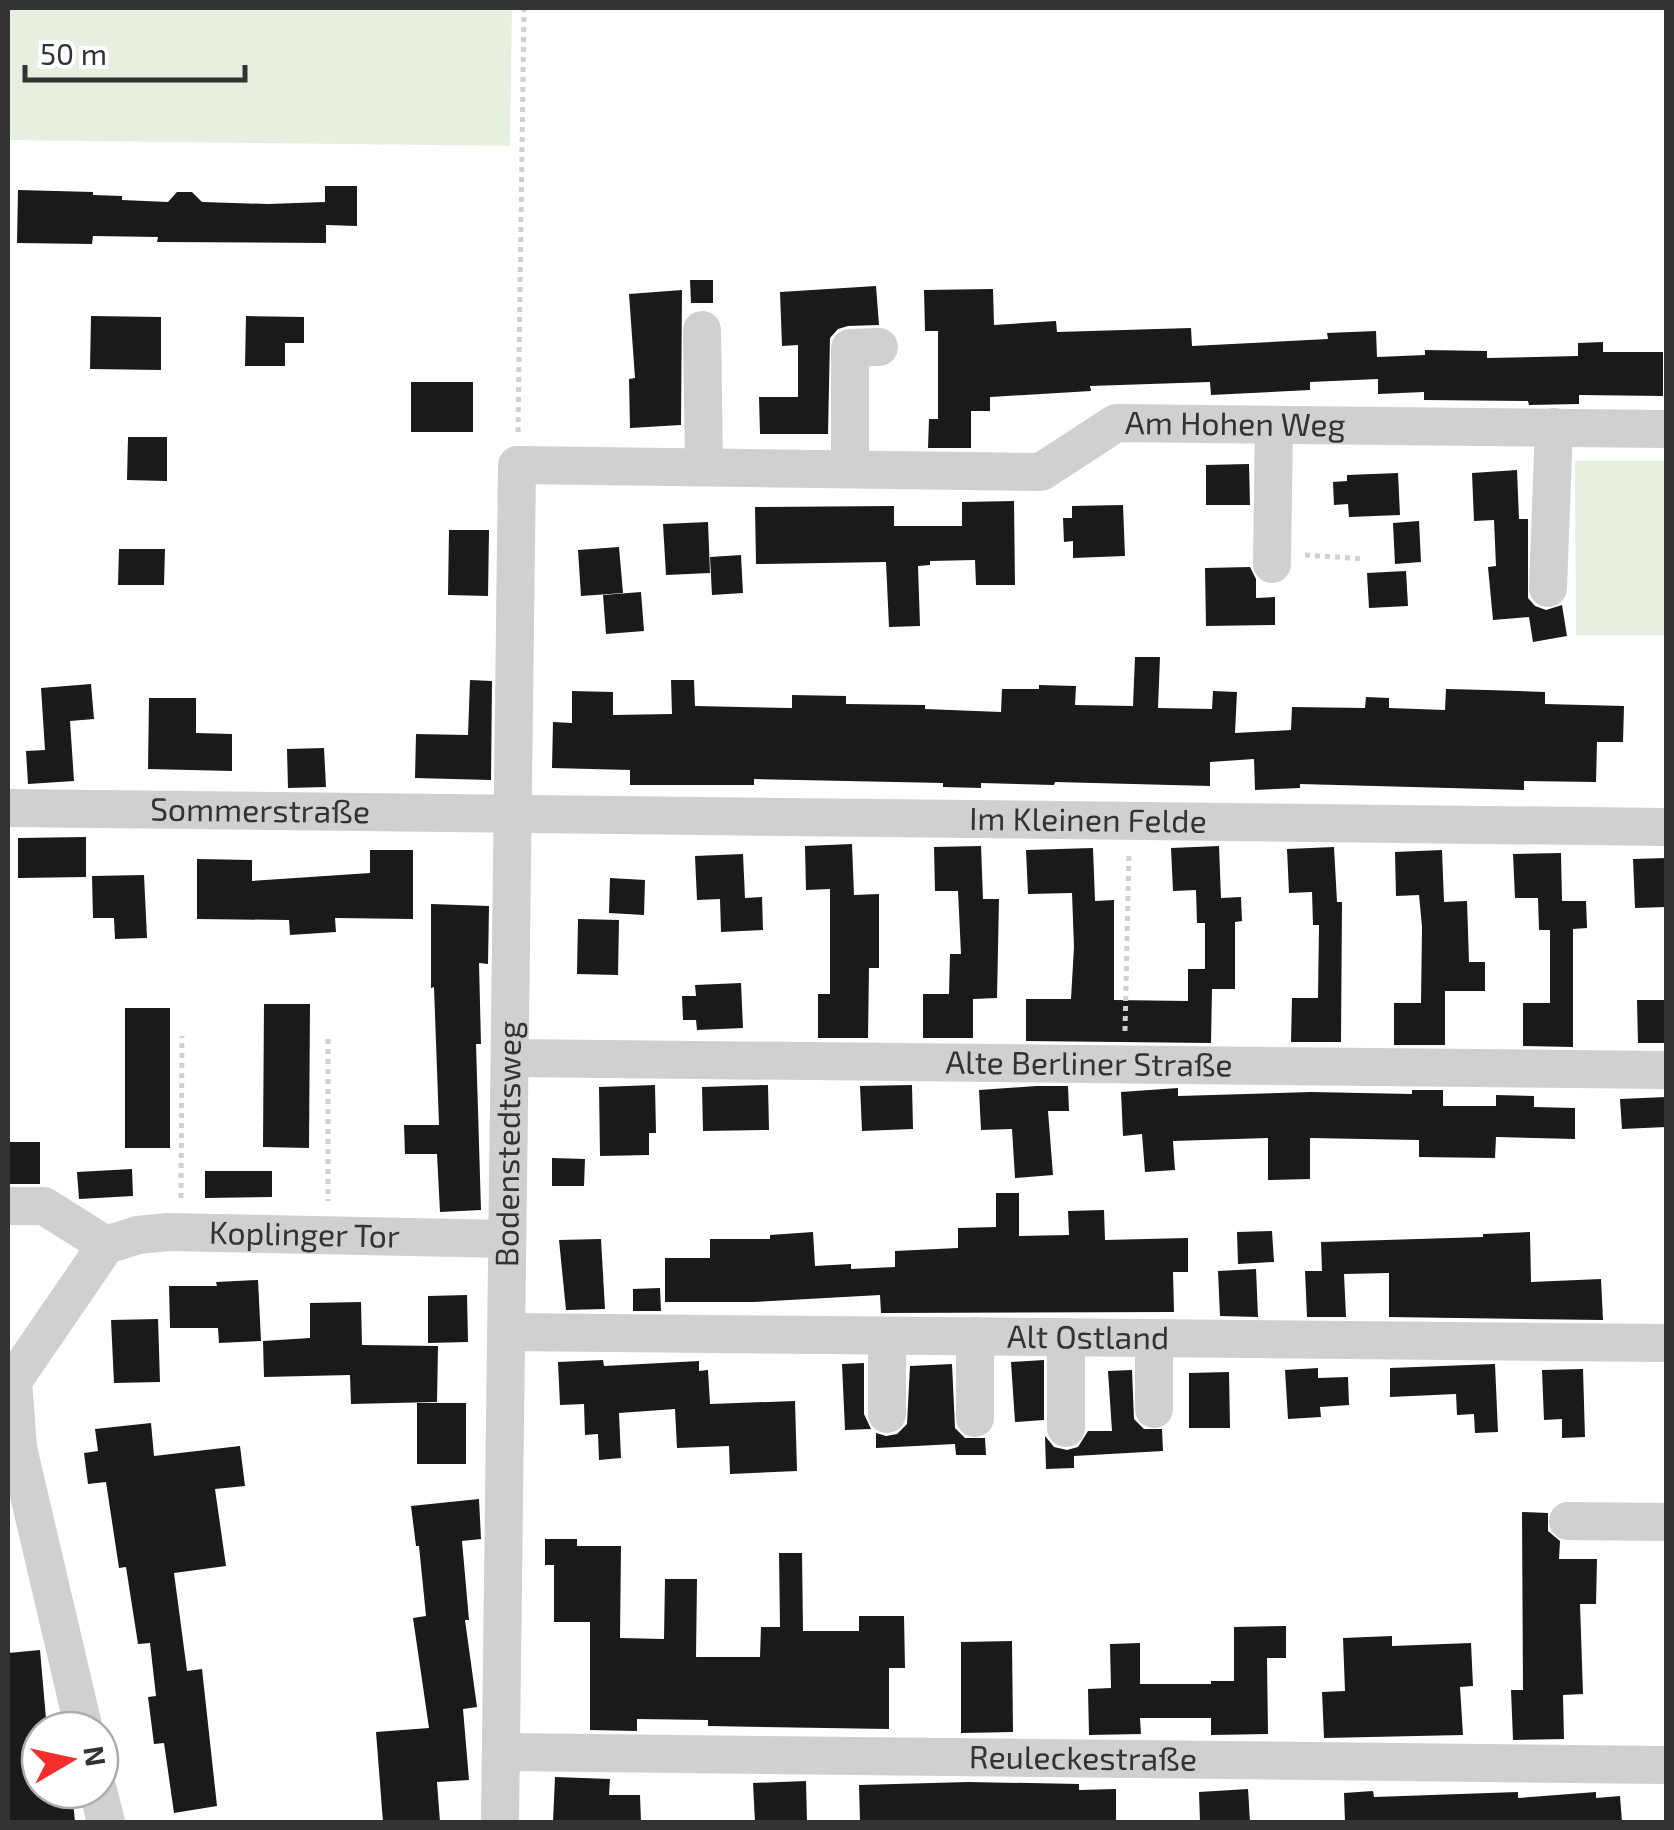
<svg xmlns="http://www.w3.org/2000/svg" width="1674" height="1830" viewBox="0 0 1674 1830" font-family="'Exo 2',sans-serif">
  <rect width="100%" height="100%" fill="#fff"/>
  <g fill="#e7f0e0">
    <path d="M8 8H512L510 146 8 140Z"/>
    <path d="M1575 461H1666V635H1576Z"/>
  </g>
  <g fill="#1a1a1a">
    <path d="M325 186H357V226L326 225V243L157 242 158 237 93 236 92 244 17 243 18 190 93 192V195L122 196V200L168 202 177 192H192L202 202 268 204 325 202Z"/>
    <path d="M690 280H713V303H691Z"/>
    <path d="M876 286 879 325 848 326 838 329 830 338 828 434H760L759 397H798V345L782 346 780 292Z"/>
    <path d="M993 289 994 325 1056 321 1057 332 1191 328 1192 346 1328 339 1327 333 1376 331 1377 357 1425 355V350L1487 351V358L1578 356V343L1603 342V352H1663V396L1579 395V404L1529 405 1528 401 1424 400V392L1378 394V379L1310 382V390L1211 395 1210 382 1090 386 1091 391 990 397V411H971V448H928L929 419H938V331H925L924 290Z"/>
    <path d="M682 290 681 425 630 428 629 379 635 378 629 294Z"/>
    <path d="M91 316 161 317V370L90 369Z"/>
    <path d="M246 316 304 317V343H285V366H245Z"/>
    <rect x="411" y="382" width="62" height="50"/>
    <path d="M128 437H167V481L127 480Z"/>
    <path d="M1249 464 1250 505H1206V465Z"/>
    <path d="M1517 470 1519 519H1528V598L1535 606 1546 610 1562 605 1567 636 1533 642 1529 617 1493 620 1488 567 1496 566 1494 520 1474 521 1472 473Z"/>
    <path d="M1398 473 1400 515 1349 517 1348 504 1334 505 1333 482 1347 481V475Z"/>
    <path d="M1014 501 1015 585H976L975 560 930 561V565L918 566 920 626 889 627 886 562 756 564 755 507 894 506V526H962V502Z"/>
    <path d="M1123 505 1125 556 1073 558V541L1064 542 1063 518H1072V506Z"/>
    <path d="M1419 521 1421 562 1395 564 1393 523Z"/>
    <path d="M708 522 710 573 666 575 663 524Z"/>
    <path d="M449 530H489L488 596 448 595Z"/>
    <path d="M619 547 623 593 581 596 578 550Z"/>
    <path d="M119 549H165L164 585H118Z"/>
    <path d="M741 555 743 593 712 595 710 557Z"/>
    <path d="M1250 567 1256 579V598L1275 597V625L1206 626 1205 568Z"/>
    <path d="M1406 571 1408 606 1369 608 1367 573Z"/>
    <path d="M641 592 644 631 606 634 603 595Z"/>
    <path d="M1135 657H1160L1158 708 1212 709 1213 691 1237 692 1235 733 1291 730 1292 707 1365 708 1366 697 1389 698V708L1445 710 1446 689 1487 690 1545 692V704L1624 706 1623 742H1597L1596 782 1524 781V790L1300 784V788L1255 790 1254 759 1210 762V786L1055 782 1054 785 981 783V788L943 787V783L754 779V785H630V770L552 768 553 722 572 723V691L613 692V715L672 714 671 680H694L695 706 792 708V695L846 696V704L925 705V709L1001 712 1002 689H1039V685L1076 686 1075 705 1133 706Z"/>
    <path d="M470 680 492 681 491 780 415 778 416 734 468 735Z"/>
    <path d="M91 684 94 719 70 721 74 781 28 784 26 751 45 750 41 688Z"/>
    <path d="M149 698H196V733L232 734V771L148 769Z"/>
    <path d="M324 748 326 787 288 788 287 749Z"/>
    <path d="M86 837V877L18 878V838Z"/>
    <path d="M852 844 854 895 879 894V968H869L868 1038H818V994H830V889L806 890 805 846Z"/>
    <path d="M981 846 983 899H999L997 998 973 999V1038H923V994H949L950 954H961L958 891H935L934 847Z"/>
    <path d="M1219 846 1221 898 1241 897 1242 921 1235 922V989H1212L1211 1043 1026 1041V999H1071L1074 947 1072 893 1028 894 1026 850 1093 848 1095 901 1114 900V1000L1188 1001V969H1205V923H1197L1196 890 1173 891 1171 848Z"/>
    <path d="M1334 847 1337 902H1342L1341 1042H1291L1292 998H1318L1319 925H1313L1312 892 1289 893 1287 849Z"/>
    <path d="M370 850H413V919L335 918 336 932 290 935 289 920 197 919V859L252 860V881L370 873Z"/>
    <path d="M1442 850 1444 902 1467 901 1469 962H1485V991H1445V1045H1394V1003H1421L1422 927 1419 895 1396 896 1395 852Z"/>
    <path d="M1561 853 1562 901H1586L1587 928 1573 929V1047L1523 1046V1003H1550V930H1539L1538 898H1515L1513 854Z"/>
    <path d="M743 854 745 898 762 897 763 930 721 932 720 899 697 900 695 856Z"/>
    <path d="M1666 858V907L1635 908 1633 859Z"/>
    <path d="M144 875 147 938 115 939 114 918H93L92 876Z"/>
    <path d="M610 878 645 880 644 915 609 913Z"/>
    <path d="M431 904 489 906 488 964 479 963 481 1044H476L481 1210 440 1212 437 1154H405L404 1125H439L434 987 431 988Z"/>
    <path d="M578 919 619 920 618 975 577 974Z"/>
    <path d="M741 983 743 1028 697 1030 696 1020H683L682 996H696L695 985Z"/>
    <path d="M1637 1000H1666V1043H1638Z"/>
    <path d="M264 1004H310L309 1148 263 1147Z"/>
    <rect x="125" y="1008" width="45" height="140"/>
    <path d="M655 1085 656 1133H649V1155L600 1156 599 1087Z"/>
    <path d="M768 1085 769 1130 703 1131 702 1087Z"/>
    <path d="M912 1085 913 1129 862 1131 860 1086Z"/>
    <path d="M1036 1086H1068L1069 1111H1048L1053 1175 1015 1178 1012 1129 981 1130 979 1090Z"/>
    <path d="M1178 1088V1096L1311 1092 1412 1094V1090H1443V1106H1496V1095L1534 1096V1107L1575 1108V1139L1496 1137 1495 1158 1419 1157V1140L1310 1138V1179L1268 1180V1138L1173 1141 1175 1170 1145 1172 1142 1134 1123 1136 1121 1092Z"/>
    <path d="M1666 1097V1127L1622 1129 1620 1099Z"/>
    <rect x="8" y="1142" width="32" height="42"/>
    <path d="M552 1158 585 1159 584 1186H552Z"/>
    <path d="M132 1169 133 1196 79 1199 77 1172Z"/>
    <path d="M205 1171H272V1197L205 1198Z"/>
    <path d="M996 1193H1019V1236L1069 1235 1068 1211 1104 1210 1105 1240 1188 1238V1272H1173L1174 1312 881 1313 880 1295 753 1302H665V1258H710V1239H770V1235L813 1232 815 1266 851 1264V1269L895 1267V1251L958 1248V1228L996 1227Z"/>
    <path d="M1272 1231 1274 1262 1238 1264 1237 1232Z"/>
    <path d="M1530 1232 1531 1282 1601 1279 1603 1320 1389 1317V1273L1344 1274 1346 1317H1307L1305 1271H1322L1321 1242 1483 1237V1234Z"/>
    <path d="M601 1239 605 1309 566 1310 559 1240Z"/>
    <path d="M1256 1269 1258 1317 1220 1316 1218 1271Z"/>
    <path d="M258 1280 261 1341 219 1343 218 1328H170L169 1286H217L216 1282Z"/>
    <path d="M660 1288 661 1311H633V1289Z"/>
    <path d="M467 1295 468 1342 428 1343V1296Z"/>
    <path d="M361 1302 362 1345 438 1346 437 1402 351 1404 350 1375 264 1377 263 1341 310 1338V1303Z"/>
    <path d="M158 1319 160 1382 114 1383 111 1320Z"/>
    <path d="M603 1360 604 1366 699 1361V1371L708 1370 710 1404 795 1401 797 1471 730 1474 729 1446 677 1448 675 1409 619 1413 621 1458 599 1460 598 1434 585 1435 584 1404 560 1405 558 1362Z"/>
    <path d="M1044 1360V1420L1015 1422 1011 1362Z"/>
    <path d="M864 1363V1414L871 1429 845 1430 842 1364Z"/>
    <path d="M952 1364 955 1428 965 1438H985L986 1455H956L955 1444 876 1448V1433L886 1436 897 1434 907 1424 910 1366Z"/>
    <path d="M1495 1364 1498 1432 1475 1433 1474 1414 1457 1415 1456 1394 1390 1397V1368Z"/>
    <path d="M1318 1368V1378L1348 1377 1349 1405 1320 1407 1321 1417 1288 1419 1285 1370Z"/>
    <path d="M1583 1369 1585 1437 1562 1438V1419L1544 1420 1542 1370Z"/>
    <path d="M1132 1370 1134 1419 1144 1429H1162L1163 1451 1074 1456V1468L1046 1469 1045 1436 1054 1447 1067 1450 1078 1447 1088 1431H1112L1108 1371Z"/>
    <path d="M1229 1372 1230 1428H1189V1373Z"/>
    <rect x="417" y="1403" width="49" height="61"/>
    <path d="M151 1423 154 1456 240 1446 245 1486 215 1489 226 1566 174 1573 187 1671 202 1669 217 1806 174 1813 164 1743 154 1744 148 1697 156 1696 150 1643 138 1644 126 1567 119 1568 106 1482 88 1484 84 1453 98 1451 95 1429Z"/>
    <path d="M479 1499 481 1539 462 1541 469 1620H465L477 1707 463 1709 469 1780 437 1782 440 1822H383L376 1732 429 1728 413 1618 426 1616 419 1546H416L411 1506Z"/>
    <path d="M1522 1512 1548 1513V1531L1560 1541 1559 1559H1597L1596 1604H1580L1583 1694 1563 1695 1564 1739 1513 1740 1511 1690H1523Z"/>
    <path d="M545 1539H577V1546H621L620 1638 664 1639 665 1579H697L696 1657H760L761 1627H780L779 1553H802L803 1631H859V1616H904L905 1668H889V1729L708 1726V1720L637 1719V1731L590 1730V1622H554V1565H545Z"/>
    <path d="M1286 1626V1658H1267L1268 1734 1211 1735V1718H1140L1141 1734 1089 1735 1088 1689 1111 1688 1110 1644 1140 1643V1684H1211V1681H1234V1627Z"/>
    <path d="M1392 1636V1646L1471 1643 1473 1686 1460 1687 1463 1735 1324 1738 1322 1692 1345 1691 1343 1638Z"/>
    <path d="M1012 1641 1013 1732 961 1733V1642Z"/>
    <path d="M40 1650 47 1730H40V1790H72L75 1822H8V1653Z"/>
    <path d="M555 1777 610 1779 609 1795H640L641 1822H553Z"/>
    <path d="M806 1781 807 1822H755L753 1783Z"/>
    <path d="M968 1782 1079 1784V1790L1116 1789V1822H860L859 1785Z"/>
    <path d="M1248 1789 1250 1822H1200L1199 1792Z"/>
    <path d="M1373 1791 1374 1797 1518 1792V1798L1596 1792V1798L1620 1796 1622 1822H1345L1344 1793Z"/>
  </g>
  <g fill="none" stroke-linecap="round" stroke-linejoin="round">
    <g stroke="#d0d0d0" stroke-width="5" stroke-dasharray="5 5" stroke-linecap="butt">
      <path d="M518 432 524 8"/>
      <path d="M1305 555 1365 559"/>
      <path d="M1125 1031 1129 852"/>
      <path d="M328 1039V1201"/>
      <path d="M181 1198 182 1036"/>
    </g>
    <g stroke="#d0d0d0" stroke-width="38">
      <path d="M702 330 704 467"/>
      <path d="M850 469V348L879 347"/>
      <path d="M1272 564 1274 425"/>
      <path d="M1548 588 1554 427"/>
      <path id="s1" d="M8 808 1666 827"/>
      <path id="s2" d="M511 1058 1666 1070"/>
      <path d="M8 1206H44L106 1245"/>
      <path id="s3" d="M508 1332 1666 1343"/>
      <path d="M975 1336V1418"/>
      <path d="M1154 1409V1338"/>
      <path d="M887 1414V1336"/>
      <path d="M1066 1428V1337"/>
      <path id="s4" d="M8 1448H18L13 1381 106 1245 138 1235 168 1232 507 1239"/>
      <path d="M18 1448 84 1730"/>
      <path d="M1568 1521 1666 1522"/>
      <path id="s5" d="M501 1752 1666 1765"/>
      <path d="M98 1790 106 1822"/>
      <path id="s6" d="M500 1822 517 465 1041 472 1116 423 1666 429"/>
    </g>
  </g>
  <g text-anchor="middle" stroke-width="10" stroke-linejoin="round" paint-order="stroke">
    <g font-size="32" fill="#333" stroke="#fff">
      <text dy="11" stroke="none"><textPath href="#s6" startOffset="2090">Am Hohen Weg</textPath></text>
      <text dy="11" stroke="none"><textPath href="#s1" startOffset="252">Sommerstraße</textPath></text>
      <text dy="11" stroke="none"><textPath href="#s1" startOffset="1080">Im Kleinen Felde</textPath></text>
      <text dy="11" stroke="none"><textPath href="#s2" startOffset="578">Alte Berliner Straße</textPath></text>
      <text dy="11" stroke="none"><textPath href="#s6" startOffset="678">Bodenstedtsweg</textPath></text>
      <text dy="11" stroke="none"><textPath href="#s4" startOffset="442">Koplinger Tor</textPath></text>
      <text dy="11" stroke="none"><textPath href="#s3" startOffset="580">Alt Ostland</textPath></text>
      <text dy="11" stroke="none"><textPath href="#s5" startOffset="582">Reuleckestraße</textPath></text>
    </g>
  </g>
  <rect width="1674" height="1830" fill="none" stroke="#333333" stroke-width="20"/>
  <g transform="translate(70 1760) rotate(81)"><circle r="48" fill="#ffffff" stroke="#adadad" stroke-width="2.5"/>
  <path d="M0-8L18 38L0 25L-18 38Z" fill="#f42e2a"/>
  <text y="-15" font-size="28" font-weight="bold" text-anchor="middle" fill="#333333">N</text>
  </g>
  <path d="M25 65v15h220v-15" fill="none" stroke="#333333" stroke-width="5"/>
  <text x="40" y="65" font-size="30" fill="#333333" stroke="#ffffff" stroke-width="8" paint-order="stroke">50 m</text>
</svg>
